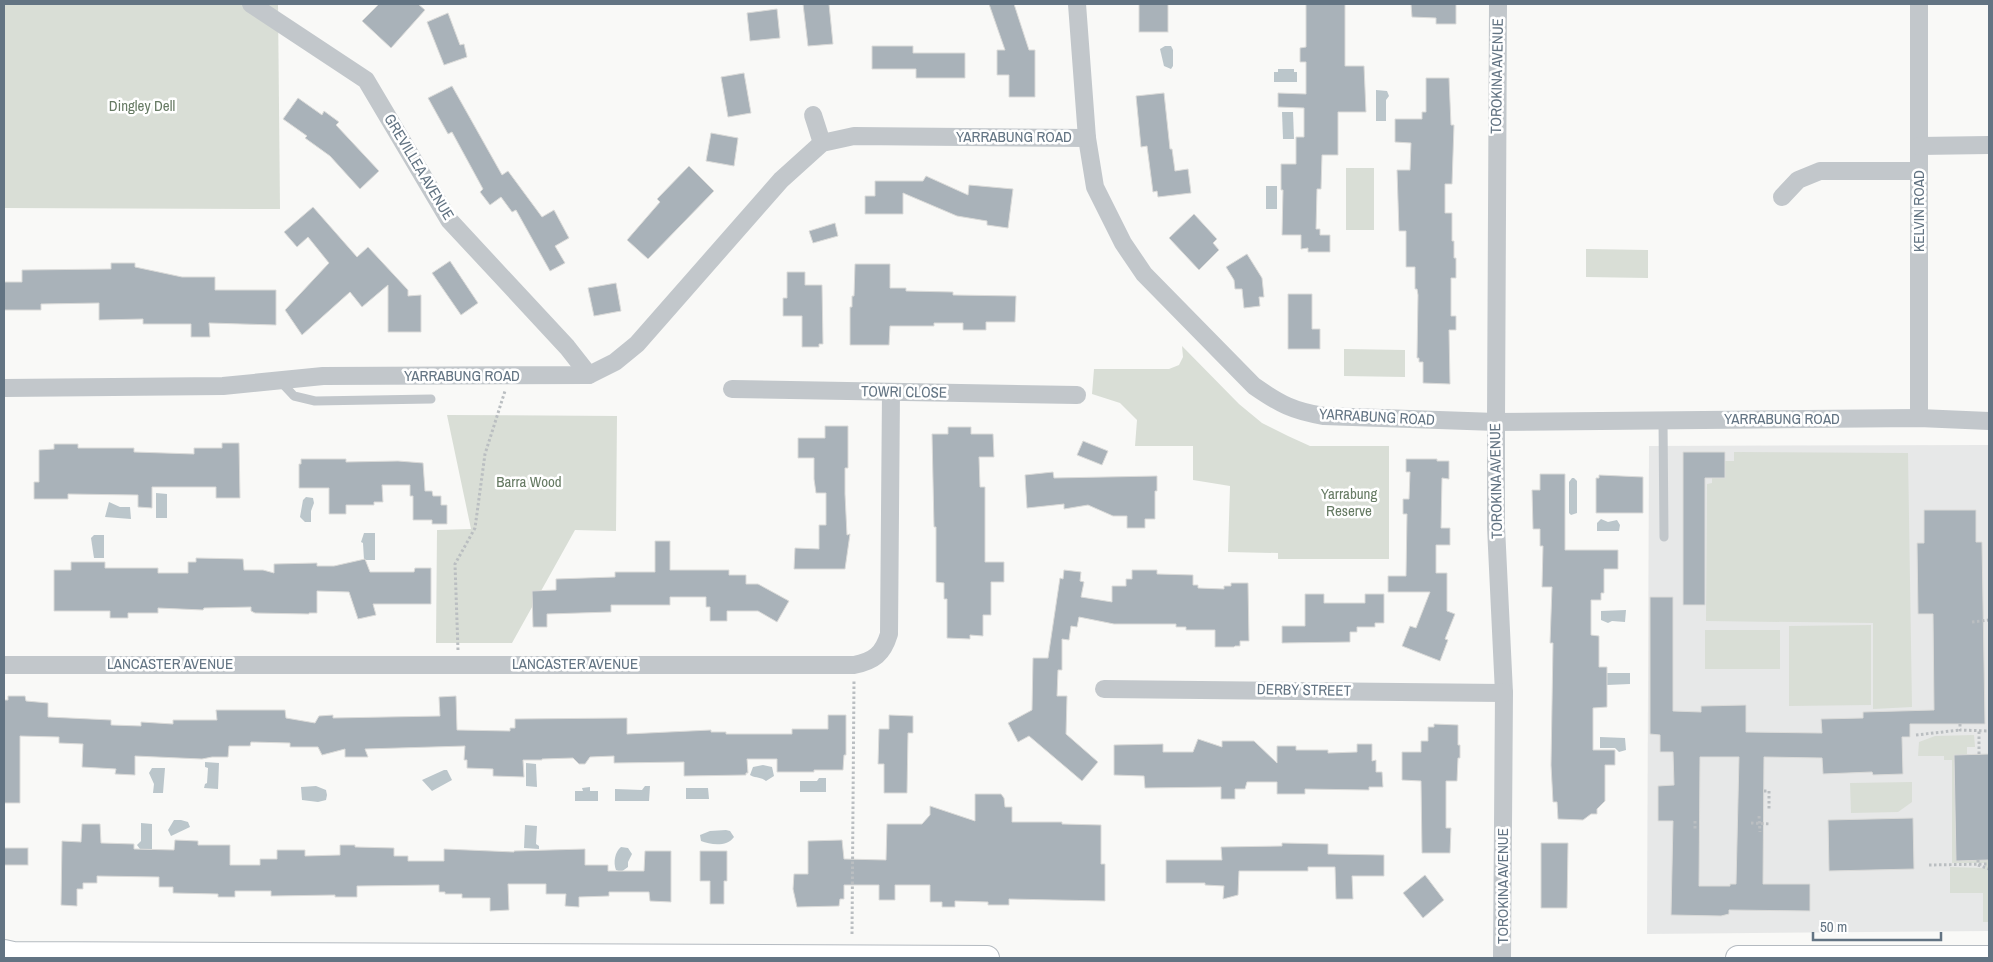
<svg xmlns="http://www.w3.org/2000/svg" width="1993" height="962" viewBox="0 0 1993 962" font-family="'Archivo Narrow',sans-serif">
  <rect width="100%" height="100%" fill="#f9f9f7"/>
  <path fill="#e7e8e8" d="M1989 445V931L1647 934 1649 446Z"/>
  <g fill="#d9ded6">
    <path d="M4 4H278L280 209 4 208Z"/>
    <rect x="1346" y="168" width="28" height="62"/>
    <path d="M1586 249 1648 250V278L1586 277Z"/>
    <path d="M1182 346 1239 404 1262 423 1288 436 1310 446H1389V559H1278V553L1228 552 1230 486 1193 480V446H1135L1137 420 1120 403 1092 394 1094 369H1169L1179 365 1183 357Z"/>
    <path d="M1344 349 1405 350V377L1344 376Z"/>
    <path d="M447 415 617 416 616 531 575 530 512 643H436L437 530 471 529Z"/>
    <path d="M1734 452 1908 453 1912 707 1873 709V623L1706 621 1707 484 1712 483V461H1734Z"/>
    <path d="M1871 625V705L1789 706V626Z"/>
    <rect x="1705" y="630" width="75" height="39"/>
    <path d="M1974 735 1975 747H1967V755H1954L1956 860H1989V922H1983V893H1950V867L1984 868 1985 863H1952V760H1944V756H1918L1919 742 1935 736Z"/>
    <path d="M1912 782V802L1898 812 1851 813 1850 783Z"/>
  </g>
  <g fill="#bbc6cb">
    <path d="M1165 46H1171L1173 50V66L1171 69 1164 66 1160 49Z"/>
    <path d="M1278 69H1294V72H1297V82H1274V72H1278Z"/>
    <path d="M1376 90 1387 91 1389 96 1386 100V121H1376Z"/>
    <path d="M1282 112H1293L1294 139H1283Z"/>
    <rect x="1266" y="186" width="11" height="23"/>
    <path d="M1572 478H1574L1577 481V513L1571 515 1569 513V482Z"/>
    <path d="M156 493 167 494V518H156Z"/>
    <path d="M306 497 313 498 314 503 311 511V522H305L300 517 303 500Z"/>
    <path d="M109 502 120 507H130L131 519 105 517Z"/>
    <path d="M1601 519 1608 522 1617 520 1620 525 1619 531H1597V523Z"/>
    <path d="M364 533H375V560H364L363 543 361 542Z"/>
    <path d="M94 535H104V558H94L91 538Z"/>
    <path d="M1626 610 1625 622 1612 621 1608 623 1601 620V611Z"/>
    <path d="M1607 673H1630V684L1607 685Z"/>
    <path d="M1600 737 1625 738 1626 750 1619 752 1615 748H1600Z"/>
    <path d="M205 762 219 763 218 789 204 788 205 784 207 783 208 768 205 767Z"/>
    <path d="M526 763 536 764 537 787 526 786Z"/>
    <path d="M763 765 772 767 774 776 766 781C762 777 754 778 750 775L753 767Z"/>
    <path d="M152 768H165L163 793H153L154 784 149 773Z"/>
    <path d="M444 770H447L452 780 432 791 422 780Z"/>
    <path d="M819 778H826V792H800V781H817Z"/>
    <path d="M316 786 326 790 327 795 326 800 318 802 302 800 301 787Z"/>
    <path d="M645 786H650L649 801H615V789L642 790Z"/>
    <path d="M590 787V791H598V801H575V791H583L582 788Z"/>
    <path d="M686 788H708L709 799H686Z"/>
    <path d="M174 820H181L188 822 190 827 171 836 168 830Z"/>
    <path d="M141 823 152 824V849H140L137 845 141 841Z"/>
    <path d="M525 825 537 826 536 844 539 846V849L524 848Z"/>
    <path d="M726 830 730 831 734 837C727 847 711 845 701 841L700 835 710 831Z"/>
    <path d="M621 847 628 848 632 854 628 862V867L621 872 616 870C613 862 615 852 621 847Z"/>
  </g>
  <g fill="#a9b2b9" stroke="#dbdbd9" fill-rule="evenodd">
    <path d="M379 4H418L425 10 391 48 362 21Z"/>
    <path d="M803 4H829L833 44 808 46Z"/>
    <path d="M989 4H1014L1029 50H1035V97H1009V75H997V50H1005Z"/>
    <rect x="1139" y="4" width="29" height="28"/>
    <path d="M1306 4H1345V66H1364L1366 112H1338V155H1322L1321 189H1317L1316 229H1320V235H1330V252H1308V248L1301 249V235H1282L1283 190H1281V164H1296V137H1304V108L1278 107V93L1306 94V62H1300V48L1306 47Z"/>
    <path d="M1411 4H1456V24H1436V18L1412 17Z"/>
    <path d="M777 9 780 38 750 41 747 13Z"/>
    <path d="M448 13 460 45 464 44 467 57 444 65 427 22Z"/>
    <path d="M872 46H913V53H965V78H916V69H872Z"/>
    <path d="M744 73 751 113 728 117 721 77Z"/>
    <path d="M1426 78H1449L1451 125H1454L1452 184H1445V213H1452V241H1454V258H1456V278H1451V316H1456V330H1449L1450 384 1423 383V362H1419V358H1417L1418 295 1417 289H1415V267H1406V231H1399L1397 170H1410L1411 143 1395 142V119H1422V112H1426Z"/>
    <path d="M452 86 502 175 508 171 542 217 554 210 569 238 555 246 565 263 550 271 516 210 512 212 501 197 490 205 480 192 483 189 452 132 448 134 428 98Z"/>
    <path d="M1164 93 1170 149H1172L1175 171 1188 169 1191 193 1158 197 1157 191 1153 192 1147 146 1141 147 1136 96Z"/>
    <path d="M298 98 322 115 324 111 339 122 336 125 379 171 360 189 330 156 305 138 307 136 283 119Z"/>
    <path d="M711 133 738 138 734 166 706 161Z"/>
    <path d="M689 166 714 191 648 259 627 240 660 202 657 199Z"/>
    <path d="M926 176 968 195 969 185 1013 189 1008 228 987 225V221L957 216 903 193V214H865V196H875V181H923Z"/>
    <path d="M313 207 357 257 368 247 408 290V296L421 295V332H388V285L362 307 350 292 302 335 285 310 329 263 308 237 297 247 284 232Z"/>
    <path d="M1194 214 1217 239 1213 243 1219 250 1199 270 1169 238Z"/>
    <path d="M835 223 838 236 813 243 809 231Z"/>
    <path d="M1247 254 1262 278 1264 297H1259L1260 306 1244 308 1242 289H1235L1234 280 1226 267Z"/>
    <path d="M450 261 478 303 461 315 432 273Z"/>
    <path d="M111 263H135V267L182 277H215V290H276V325L209 323 210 337H191V324H143V319L99 320V303L41 304V310H4V282H22V270L111 269Z"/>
    <path d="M855 264H890V288H906V291L953 292V295L1016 296 1015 322H986V330H963V323H934V326H890L889 345H850V307H852V296H854Z"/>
    <path d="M787 272H805V285H822L823 344H819V347H802V316H783V298H787Z"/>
    <path d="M616 283 621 311 594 316 588 288Z"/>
    <path d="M1288 294H1312V329H1320V349H1288Z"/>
    <path d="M825 426H848V468H845V494L847 535 850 534 845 569H794L795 548 819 549V525H826V493H816L814 479V458H798V438H825Z"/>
    <path d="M948 427H971V434H993L994 457H979L980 487H985V562H1004V582H991V615H983V636L970 635V639L947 638V599H944V583L936 582V527H934L932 434H948Z"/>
    <path d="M1083 441 1108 451 1102 465 1077 455Z"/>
    <path d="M222 443H239L240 498H216V487H152V508L138 507V495L68 494V499H34V482H39V450L54 449V444H78V448H134V452L194 454V448H222Z"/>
    <path d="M1683 452H1725V478H1705V605H1683Z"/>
    <path d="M301 459H346V462L398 461 423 463 425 491H432L433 496H441V505H447V524H432V520H413V496H410V485H382L383 502H374V505H346V514H329V488H299V464H301Z"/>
    <path d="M1406 459H1437V461H1449V479L1442 478 1441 528H1450V545H1436V573H1447V611L1455 614 1445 639 1448 640 1440 661 1402 646 1410 626 1416 628 1430 592H1388V576H1406L1407 514H1403V499H1409L1410 472H1406Z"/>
    <path d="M1053 472 1054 478 1157 476V491H1155V519H1145V528H1127V516H1113L1088 505 1064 509V504L1027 508 1025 475Z"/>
    <path d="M1540 474H1565V550H1618V569H1604V593H1601V600H1591V635L1599 636V667H1607V707L1593 708V750H1615V765H1605V801L1597 809V814H1591L1583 820 1558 819 1557 802H1553L1551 765 1553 643H1550L1552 587H1542L1543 546H1540V529H1533L1532 490H1540Z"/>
    <path d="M1599 475 1643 477V513H1596V478H1599Z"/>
    <path d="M1924 510H1976V542H1982L1985 724H1910V737H1902L1903 774 1873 775 1872 772 1823 774 1822 758 1764 757 1763 884H1810V911L1729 910V914L1721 916 1671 915 1673 821H1658V786L1674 785 1673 752H1660V735L1650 734V597H1673V711L1701 712V706L1746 705V732L1822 733 1821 719 1863 718V712L1934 710 1933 614H1918L1917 543H1924ZM1700 757H1739L1736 884H1730V886H1699Z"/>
    <path d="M655 541H670V570H729V575H746V584H758L789 601 777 622 758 611H727V621H710V607H706V597H670V605H611V612L547 614V627H533L532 591 556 590V579L615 577V572H655Z"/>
    <path d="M196 558 243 559 244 570H263L274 573V564L317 563V566H334L365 559 370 572H414L415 568H431V604H373L376 615 358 619 349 592 317 591V613H309V614L255 613 251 611V607L204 608 203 610 158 608V613H128V618H110V611H54V570H71V562H105V568H158V573H188V562H196Z"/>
    <path d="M1064 570 1081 572 1080 581 1084 582 1081 597 1112 602V586H1126V579H1132V570H1157V574L1193 575V585H1198V588L1224 589V586H1231V583H1248L1249 641H1240V646H1235L1234 647H1215V630H1186V627H1176V624H1114L1079 617 1077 627 1071 626 1069 640 1062 639V670H1058L1057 696H1067L1066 734 1098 762 1082 781 1029 736 1018 742 1008 723 1032 710 1033 658H1048L1060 578 1063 579Z"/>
    <path d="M1305 594H1324V603H1365V594H1384V623H1375V627H1357V632H1350V642L1282 643V626H1305Z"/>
    <path d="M8 696H25L26 701 48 703V717L111 720V725L141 726V722L173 724V720H217L216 710H285L286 718 315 723 319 716 333 715V718L440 716 439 697 456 696 457 730 510 731V728H515V719L627 718V734L711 730V732H726V734H792V729H828V715H846V755H844L843 770H814V772H777V759H747L748 773H746V775L684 776V762L614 763V756L590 757 585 764H579L573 758 542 759V760H523L524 777 493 776V769L467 768V760H464L465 746 365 749 368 757H345V749L322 755 318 747H290V743L251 742 250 746H229L228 757H212L202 759 135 756V775L115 774 116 769 82 767 83 744 59 743V737L20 736V803H4V700H8Z"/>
    <path d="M889 715 913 716V733H908L907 793H884V764H878L879 729H889Z"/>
    <path d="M1434 724 1458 725V745H1460V758H1458L1457 781H1446V828H1451L1450 853H1422L1421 781 1402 780V752H1421V741H1428V727H1434Z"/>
    <path d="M1198 739 1222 747V741H1254L1277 763V746H1296V750H1328V753L1357 752V744H1372V761L1376 760V772H1382L1383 787H1369V790L1305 789V794H1277V782H1247L1245 789H1235V799H1221V787L1145 788 1144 776 1114 775V745L1163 744V752H1193Z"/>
    <path d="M1989 754V860L1956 861 1954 755Z"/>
    <path d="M975 794H1001L1004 798 1005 807H1012V822H1062V824L1101 825V864H1105V901L1009 899V905H988V902L955 901V907H942V902H930V885H895V900H879V885H844V899H840L839 906 797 907 793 889 794 874H808V841L842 840 844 859 886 860 887 824H922L930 815V806L975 821Z"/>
    <path d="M1913 818 1914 869 1829 871 1828 820Z"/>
    <path d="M82 824H100L101 843 134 844V849L174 850 175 840 198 841V845H230V865H260V859H277V850H305V856L340 855V845H355V847L394 848V856H408V861H444V849L514 852V851L585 849V865H608V871H644L645 851H671V902L650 901 649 892H609V896L579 897V907L565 906 566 894H546V884H508L509 910 490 911V898H462V894H445V892H439V885L357 886V897H335V895L271 896V891H235V897H218V894L173 893V887H159V877L97 876V883H83V889H77V906L61 905 62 841 81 842Z"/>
    <path d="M1282 843 1328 844V854L1384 855V876H1352L1353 899H1336L1335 867H1308V871H1239L1238 895 1223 899 1224 886 1205 885V883H1166V860H1222L1221 847 1282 846Z"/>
    <path d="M1541 843H1568L1567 908H1541Z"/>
    <rect x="4" y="848" width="24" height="17"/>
    <path d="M700 851H727V881H724V904H710V881H700Z"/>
    <path d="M1425 875 1444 900 1423 918 1403 893Z"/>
  </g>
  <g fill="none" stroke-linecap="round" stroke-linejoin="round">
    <g stroke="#b4bac0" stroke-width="26">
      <g id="secondary">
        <path d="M4 952 13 954 987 958"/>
        <path d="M1738 958H1989"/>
      </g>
    </g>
    <g stroke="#babec1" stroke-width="3" stroke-dasharray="2.5 2.5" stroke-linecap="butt">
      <path d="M1972 622 1989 620"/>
      <path d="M458 650 455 564 475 528 485 454 505 391"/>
      <path d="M1960 724V730L1989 731"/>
      <path d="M1916 735 1960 730"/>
      <path d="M1979 754V730"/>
      <path d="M1764 791H1769V809"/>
      <path d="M1759 816 1760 832"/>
      <path d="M1695 821V830"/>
      <path d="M1751 823 1771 824"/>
      <path d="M1978 860V865L1989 869"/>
      <path d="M1929 865 1989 864"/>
      <path d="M852 934 854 680"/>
    </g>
    <g stroke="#c2c7cb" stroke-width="9">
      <path d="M280 381 294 396 315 401 431 399"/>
      <path d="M1663 420 1664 537"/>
    </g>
    <g stroke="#c2c7cb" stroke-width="18">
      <path d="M251 4 366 80 449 220 567 347 589 375"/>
      <path d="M1077 4 1087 138 1095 187 1123 243 1144 274 1254 386C1280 404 1293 411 1324 416L1496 422 1919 418 1989 421"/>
      <path d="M1498 4 1496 422V527L1504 693 1502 958"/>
      <path d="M1919 4V418"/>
      <path d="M813 115 822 143"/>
      <path d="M1919 146 1989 145"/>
      <path d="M1782 197 1798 180 1820 171H1919"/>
      <path d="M4 388 223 386 323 376 589 375 615 362 637 344 781 180 822 143 854 136 1087 138"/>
      <path d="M732 389 1077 395"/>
      <path d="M4 665H854C874 661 883 654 889 634L891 392"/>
      <path d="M1104 689 1504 693"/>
    </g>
    <use href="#secondary" stroke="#fff" stroke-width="24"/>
  </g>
  <g text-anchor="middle" stroke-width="5" stroke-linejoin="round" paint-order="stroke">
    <g font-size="15" fill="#637483" stroke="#fff">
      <text transform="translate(1497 76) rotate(-89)" y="5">TOROKINA AVENUE</text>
      <text x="1014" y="142">YARRABUNG ROAD</text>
      <text transform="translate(419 167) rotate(59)" y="5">GREVILLEA AVENUE</text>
      <text transform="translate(1919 211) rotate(-90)" y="5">KELVIN ROAD</text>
      <text x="462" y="381">YARRABUNG ROAD</text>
      <text transform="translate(904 392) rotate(1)" y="5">TOWRI CLOSE</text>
      <text transform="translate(1377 417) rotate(3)" y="5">YARRABUNG ROAD</text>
      <text x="1782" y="424">YARRABUNG ROAD</text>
      <text transform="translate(1496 481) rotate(-91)" y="5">TOROKINA AVENUE</text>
      <text x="170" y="669">LANCASTER AVENUE</text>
      <text x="575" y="669">LANCASTER AVENUE</text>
      <text transform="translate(1304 690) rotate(1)" y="5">DERBY STREET</text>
      <text transform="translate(1503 886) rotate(-90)" y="5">TOROKINA AVENUE</text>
    </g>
    <g font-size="15" fill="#667a63" stroke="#fff">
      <text x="142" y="111">Dingley Dell</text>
      <text x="529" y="487">Barra Wood</text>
      <text x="1349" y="499">Yarrabung<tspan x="1349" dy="17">Reserve</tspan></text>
    </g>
  </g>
  <rect width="1993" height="962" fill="none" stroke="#637483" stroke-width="10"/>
  <path d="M1813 932v8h128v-8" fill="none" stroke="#637483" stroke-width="2.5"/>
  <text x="1820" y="932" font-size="15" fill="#637483" stroke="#ffffff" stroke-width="4" paint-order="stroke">50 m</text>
</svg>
